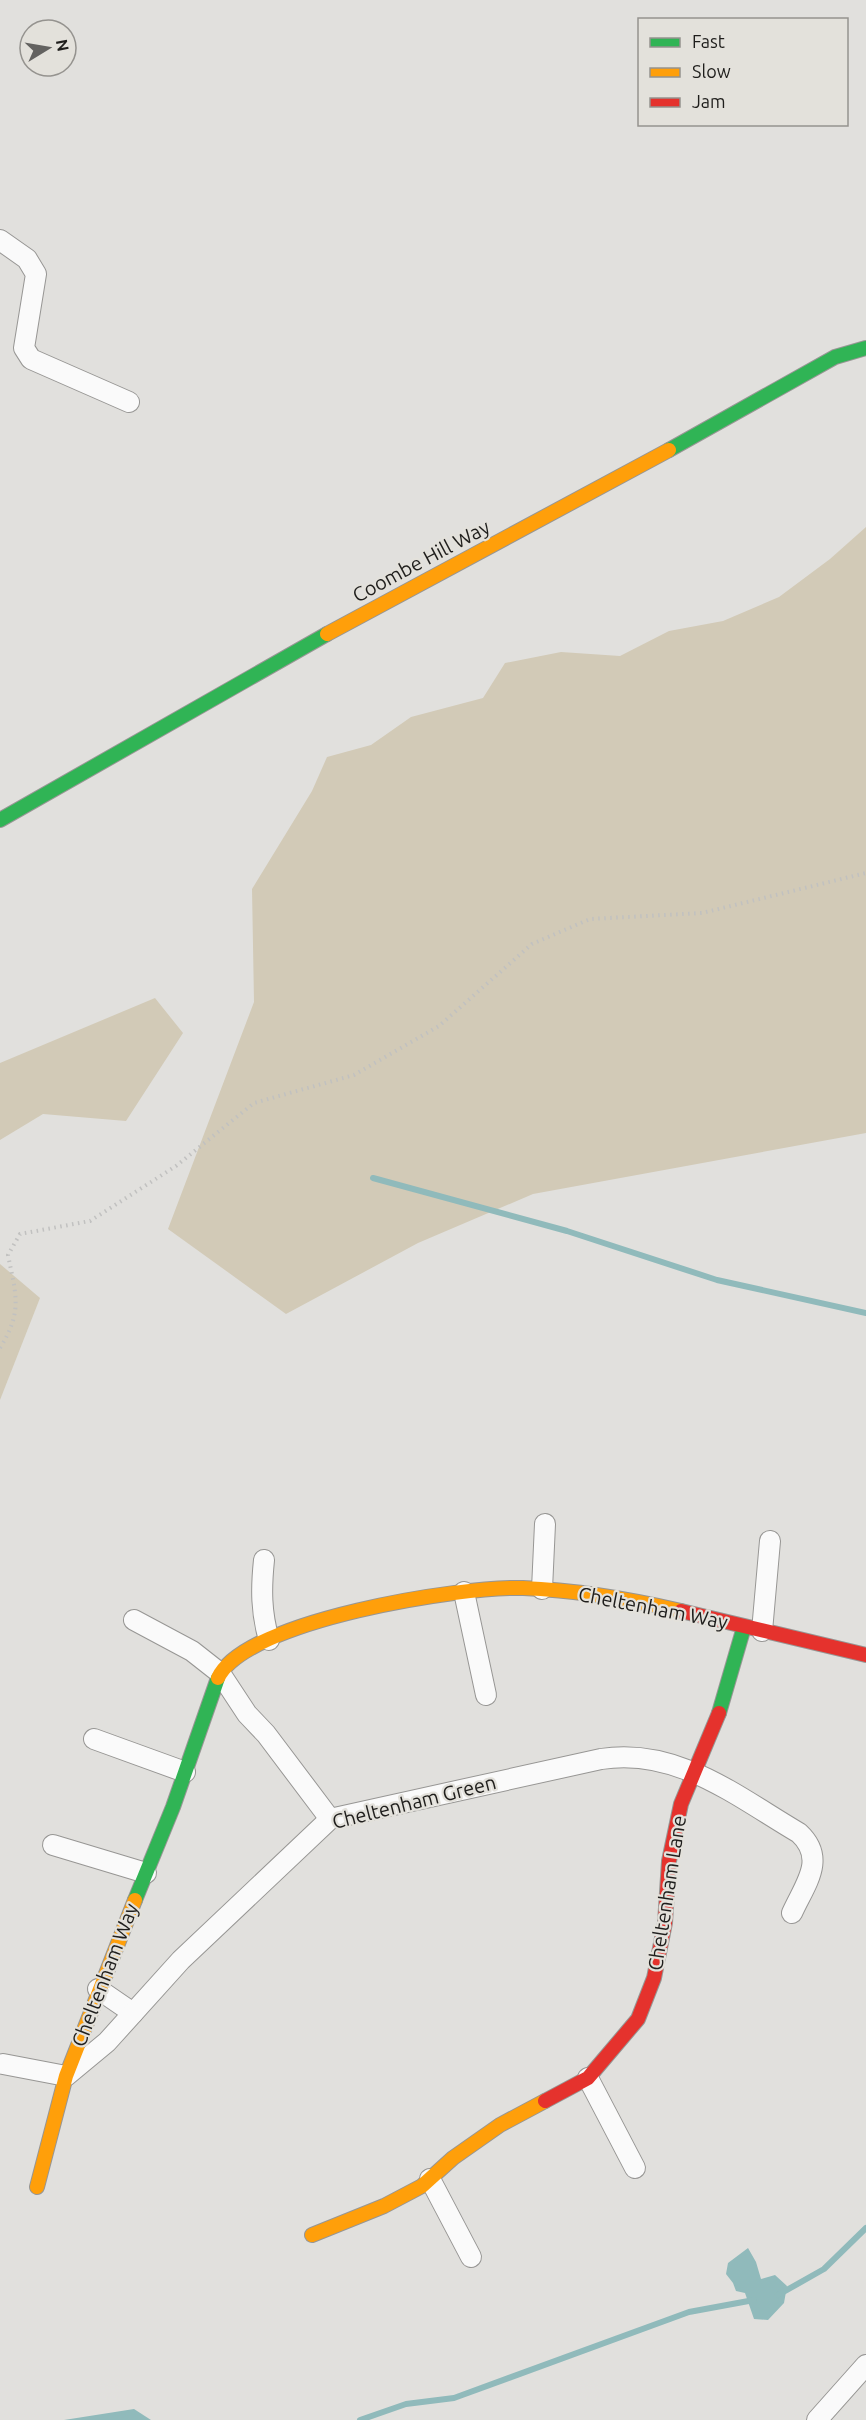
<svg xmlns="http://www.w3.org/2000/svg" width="866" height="2420" viewBox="0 0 866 2420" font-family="Ubuntu,sans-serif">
  <rect width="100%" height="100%" fill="#e1e0dd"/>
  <g fill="#d2cab7">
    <path d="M866 527V1133L533 1194 418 1243 286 1314 168 1229 254 1002 252 889 312 791 327 757 371 745 411 717 483 698 505 663 561 652 620 656 669 631 723 621 779 597 830 559Z"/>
    <path d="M155 998 183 1033 126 1121 43 1114 0 1140V1063Z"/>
    <path d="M0 1264 40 1298 0 1400Z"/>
  </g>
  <g fill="#90babb">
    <path d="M748 2248 756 2262 761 2279 775 2275 787 2286 784 2303 768 2320 754 2319 745 2293 736 2291 733 2283 726 2274 728 2263Z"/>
    <path d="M134 2409 151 2420H64Z"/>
  </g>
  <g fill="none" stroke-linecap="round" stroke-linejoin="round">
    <g stroke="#90babb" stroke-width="6">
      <path d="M373 1178 567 1231 717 1280 866 1313"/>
      <path d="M778 2295 824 2269 866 2228"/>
      <path d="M360 2420 406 2404 454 2398 689 2312 754 2300"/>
    </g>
    <g stroke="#979694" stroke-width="22">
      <g id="street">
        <path d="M0 240 27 259 36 274 24 348 31 359 129 402"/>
        <path d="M264 1560C261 1589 261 1612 269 1640"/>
        <path d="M542 1589 545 1524"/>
        <path d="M464 1592 486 1695"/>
        <path d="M134 1620 192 1651 220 1673 247 1714 266 1734 330 1819"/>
        <path d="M762 1631 770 1541"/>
        <path d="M94 1739 185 1772"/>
        <path d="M53 1845 146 1873"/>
        <path d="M98 1989 133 2013"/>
        <path d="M3 2064 66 2076 107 2042 181 1960 330 1819 601 1759C677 1747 736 1796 799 1833 827 1859 805 1884 792 1913"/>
        <path d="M588 2078 635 2168"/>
        <path d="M430 2179 471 2257"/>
        <path d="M817 2420 866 2365"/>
      </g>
    </g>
    <g stroke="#979694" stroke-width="16">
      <g id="fast">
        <path d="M669 450 835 357 866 348"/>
        <path d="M0 820 327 634"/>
        <path d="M719 1713 744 1627"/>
        <path d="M135 1900 173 1807 218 1678"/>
      </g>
    </g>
    <g stroke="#979694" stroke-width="16">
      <g id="slow">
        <path d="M327 634 669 450"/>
        <path d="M218 1678C245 1620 462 1586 523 1588 576 1590 629 1599 681 1611"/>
        <path d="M37 2187 66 2076 135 1900"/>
        <path d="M312 2235 384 2206 422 2186 453 2158 500 2125 545 2101"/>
      </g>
    </g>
    <g stroke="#979694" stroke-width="16">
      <g id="jam">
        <path d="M681 1611 866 1655"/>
        <path d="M545 2101 588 2078 638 2019 654 1978 665 1923 669 1861 681 1804 719 1713"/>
      </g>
    </g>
    <path stroke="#c1c1c0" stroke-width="4" stroke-dasharray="1.5 4.5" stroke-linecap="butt" d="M0 1348C23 1311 16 1295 8 1255L20 1234 90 1221 176 1166 254 1103 354 1075 439 1026 532 944 590 919 702 913 866 873"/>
    <use href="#street" stroke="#fafafa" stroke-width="20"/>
    <use href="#fast" stroke="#30b455" stroke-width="14"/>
    <use href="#slow" stroke="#ff9f0a" stroke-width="14"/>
    <use href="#jam" stroke="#e5322d" stroke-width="14"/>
  </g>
  <g text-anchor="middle" stroke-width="4.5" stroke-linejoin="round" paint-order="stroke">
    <g font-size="20" fill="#1f1e1c" stroke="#e3e1db">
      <text transform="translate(421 561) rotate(-28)" y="7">Coombe Hill Way</text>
      <text transform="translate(653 1608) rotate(11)" y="7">Cheltenham Way</text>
      <text transform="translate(414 1802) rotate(-14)" y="7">Cheltenham Green</text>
      <text transform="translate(667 1893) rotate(-81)" y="7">Cheltenham Lane</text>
      <text transform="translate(105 1975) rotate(-69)" y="7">Cheltenham Way</text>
    </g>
  </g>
  <rect x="638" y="18" width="210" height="108" fill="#e3e1db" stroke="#95938f" stroke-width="1.5"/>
  <rect x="650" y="38" width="30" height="9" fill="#30b455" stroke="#95938f" stroke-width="1.5"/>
  <text x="692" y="48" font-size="18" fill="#1f1e1c">Fast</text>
  <rect x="650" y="68" width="30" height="9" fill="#ff9f0a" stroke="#95938f" stroke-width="1.5"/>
  <text x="692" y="78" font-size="18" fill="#1f1e1c">Slow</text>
  <rect x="650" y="98" width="30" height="9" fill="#e5322d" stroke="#95938f" stroke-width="1.5"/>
  <text x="692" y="108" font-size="18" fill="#1f1e1c">Jam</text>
  <g transform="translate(48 48) rotate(79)"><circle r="28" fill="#e3e1db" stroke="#95938f" stroke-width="1.5"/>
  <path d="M0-4.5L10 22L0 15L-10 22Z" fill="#636260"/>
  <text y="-9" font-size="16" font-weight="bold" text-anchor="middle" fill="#1f1e1c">N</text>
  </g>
</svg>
